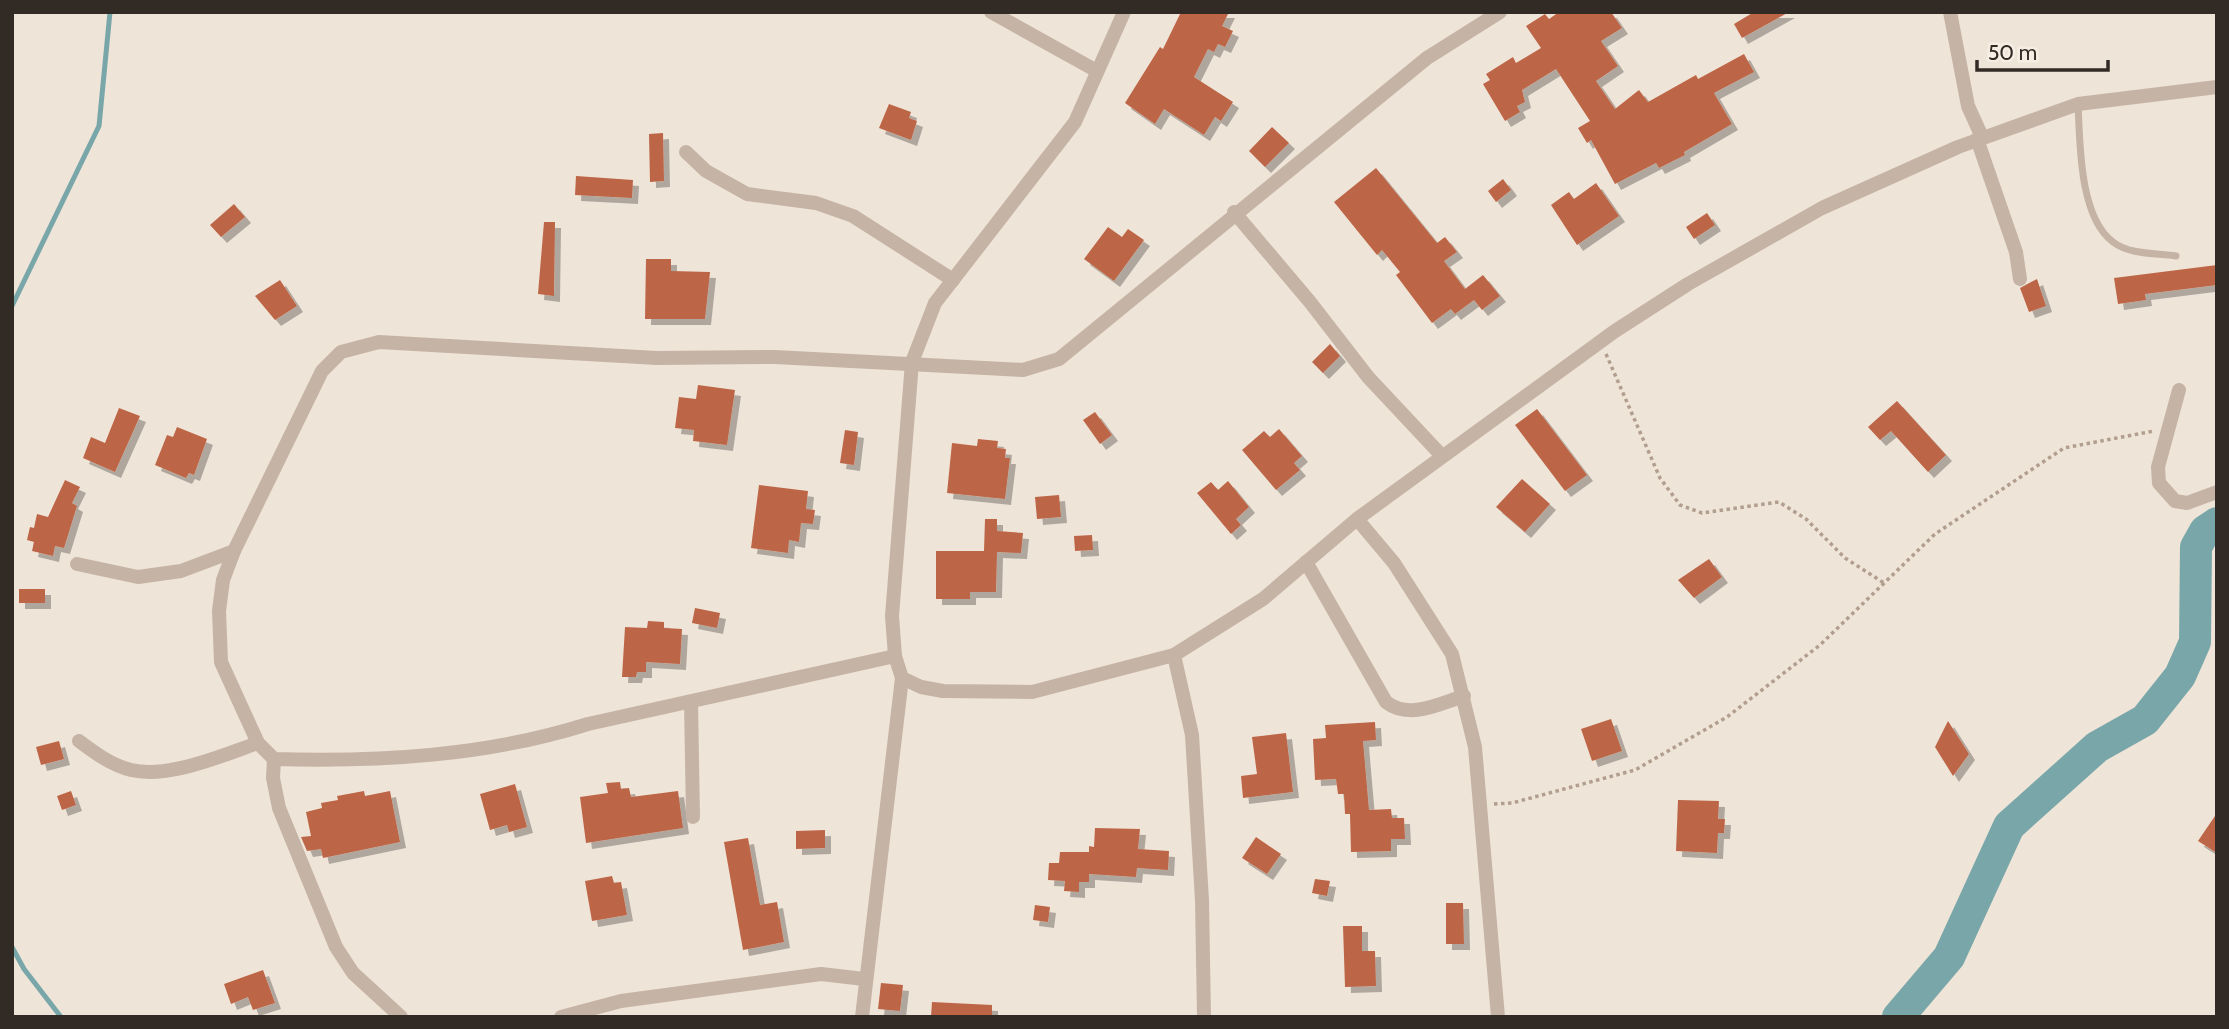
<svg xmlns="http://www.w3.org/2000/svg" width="2229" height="1029" viewBox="0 0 2229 1029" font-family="Cabin,sans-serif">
  <defs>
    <filter id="shadow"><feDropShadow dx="6" dy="6" stdDeviation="0" flood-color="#0004"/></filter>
  </defs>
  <rect width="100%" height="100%" fill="#efe4d8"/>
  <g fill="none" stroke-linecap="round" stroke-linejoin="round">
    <g stroke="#79a7a9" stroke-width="5">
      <path d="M12 306 99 126 110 12"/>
      <path d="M12 947 24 969 61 1017"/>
    </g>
    <path stroke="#79a7a9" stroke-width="32" d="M1898 1017 1949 957 2009 826 2097 747 2145 720 2180 676 2195 642 2196 547 2205 531 2217 523"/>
  </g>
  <g fill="#bd6647" filter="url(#shadow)">
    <path d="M1181 12H1229L1222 26 1233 31 1225 47 1218 44 1214 52 1208 49 1194 77 1233 102 1221 121 1215 117 1204 135 1164 109 1155 124 1125 103 1160 47 1163 49Z"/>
    <path d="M1559 12H1611L1622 28 1601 41 1618 66 1596 81 1615 109 1639 90 1648 102 1696 75 1698 79 1744 54 1754 72 1714 93 1732 124 1684 152 1685 155 1659 168 1656 163 1615 184 1591 140 1587 143 1578 128 1590 121 1556 69 1522 90 1525 102 1517 106 1520 112 1505 121 1483 84 1490 80 1486 74 1513 57 1516 63 1541 48 1526 26 1545 14 1549 19Z"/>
    <path d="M1754 12H1789L1742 38 1734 24Z"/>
    <path d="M889 104 911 112 909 118 917 121 911 140 879 128Z"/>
    <path d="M1272 127 1289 143 1265 167 1249 151Z"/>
    <path d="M663 133 664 181 650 182 649 134Z"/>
    <path d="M1376 168 1437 243 1445 237 1457 252 1444 261 1465 289 1483 275 1500 296 1482 310 1474 300 1455 314 1451 309 1432 323 1396 275 1400 272 1382 250 1377 255 1334 202Z"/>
    <path d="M576 176 633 180 632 198 575 195Z"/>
    <path d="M1503 179 1511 190 1496 202 1488 191Z"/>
    <path d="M1596 183 1619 216 1577 245 1551 205 1569 192 1574 199Z"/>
    <path d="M234 204 245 217 221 237 210 225Z"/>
    <path d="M1707 213 1715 225 1694 239 1686 227Z"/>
    <path d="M544 222H555L554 296 538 294Z"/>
    <path d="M1108 227 1122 237 1128 229 1144 240 1114 281 1084 259Z"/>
    <path d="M646 259H671V271L710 272 705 319H645Z"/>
    <path d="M2217 265V285L2145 294 2146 300 2118 304 2114 278Z"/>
    <path d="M2037 279 2046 306 2029 312 2020 288Z"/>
    <path d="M280 280 297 306 275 320 255 296Z"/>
    <path d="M1330 344 1340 356 1323 373 1312 362Z"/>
    <path d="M698 385 735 390 727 445 693 441 694 430 675 428 679 397 696 399Z"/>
    <path d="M1897 401 1946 455 1928 472 1891 431 1880 440 1868 427Z"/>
    <path d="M119 408 140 416 115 472 83 458 91 437 105 443Z"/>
    <path d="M1537 409 1587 475 1565 491 1515 425Z"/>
    <path d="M1095 412 1112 435 1100 444 1083 420Z"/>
    <path d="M177 427 207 439 194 475 189 473 186 478 155 465 167 435 173 437Z"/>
    <path d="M1279 429 1302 456 1294 463 1300 470 1276 490 1242 450 1264 431 1270 437Z"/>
    <path d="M845 430 858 432 854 465 840 463Z"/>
    <path d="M978 439 998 441 997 448 1006 449 1005 458H1010L1005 499 947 493 952 443 977 446Z"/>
    <path d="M1522 479 1550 504 1525 532 1496 507Z"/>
    <path d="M65 480 80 487 72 503 77 506 64 548 55 546 53 556 32 551 34 542 27 540 30 527 34 528 37 514 48 517Z"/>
    <path d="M1228 481 1249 507 1236 519 1241 525 1231 534 1197 493 1211 482 1218 490Z"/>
    <path d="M759 485 808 491 806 509 815 510 813 524 801 523 799 542 789 540 788 553 751 548Z"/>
    <path d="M1059 495 1061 517 1037 519 1035 497Z"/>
    <path d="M985 519H997V531L1023 533 1021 553 997 552 996 592H970V599H936V551H984Z"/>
    <path d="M1092 535 1093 550 1075 551 1074 536Z"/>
    <path d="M1709 559 1722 577 1694 598 1678 580Z"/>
    <rect x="19" y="589" width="26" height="14"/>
    <path d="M695 608 720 613 717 628 692 623Z"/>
    <path d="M648 621 664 622V628L682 629 680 664 646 662V672H637L636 677H622L625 627 647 628Z"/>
    <path d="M1611 719 1622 751 1592 761 1581 729Z"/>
    <path d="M1948 721 1969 754 1953 776 1935 747Z"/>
    <path d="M1375 722 1376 740 1363 741 1369 810 1391 809 1392 818H1404L1405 839H1391V851L1351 852 1350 814H1345L1344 794H1338L1336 779 1315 780 1313 739 1326 738 1325 725Z"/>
    <path d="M1286 733 1293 792 1243 798 1241 776 1257 774 1252 737Z"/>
    <path d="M59 741 64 759 41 765 36 747Z"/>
    <path d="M620 782 621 789 629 788 631 797 678 791 683 828 586 843 580 797 608 793 606 783Z"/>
    <path d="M515 784 527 827 509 832 507 825 490 830 480 794Z"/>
    <path d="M71 791 76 805 62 810 57 796Z"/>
    <path d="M364 791 365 796 390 791 400 842 323 858 321 849 307 851 301 837 311 836 306 812 322 808 321 803 338 800 337 796Z"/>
    <path d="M1678 800 1719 801 1718 819H1725L1724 833H1718L1717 853 1676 851Z"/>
    <path d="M2217 813V853L2198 841Z"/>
    <path d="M1095 828 1140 829 1138 849 1169 851 1168 870 1137 868 1136 877 1089 874V882H1079V892L1064 891 1065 881 1048 880 1049 863H1059L1060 852H1089V846L1094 847Z"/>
    <path d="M825 830V848L796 849V831Z"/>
    <path d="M1256 837 1281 854 1267 874 1242 858Z"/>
    <path d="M748 838 760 905 777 902 784 942 743 950 724 842Z"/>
    <path d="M612 876 614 883 621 882 627 915 592 921 585 881Z"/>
    <path d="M1315 879 1330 881 1327 896 1312 893Z"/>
    <path d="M1446 903H1463L1464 944H1446Z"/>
    <path d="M1035 905 1050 907 1048 922 1033 920Z"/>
    <path d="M1343 926H1362V951H1375L1376 986 1345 987Z"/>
    <path d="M263 970 275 1003 253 1010 248 997 231 1004 224 984Z"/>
    <path d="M881 983 903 985 900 1011 878 1009Z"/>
    <path d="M932 1002 992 1005V1017H931Z"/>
  </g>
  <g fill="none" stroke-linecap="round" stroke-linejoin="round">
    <g stroke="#b19e8f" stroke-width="3.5" stroke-dasharray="3.5 3.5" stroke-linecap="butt">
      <path d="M1606 354 1660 478 1680 505 1702 513 1779 502 1806 519 1845 558 1884 583"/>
      <path d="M1494 804 1512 803 1635 770 1727 717 1820 645 1935 534 2064 448 2154 431"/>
    </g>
    <path stroke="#c5b4a5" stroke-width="7" d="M2078 104C2080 142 2079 217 2113 242 2130 255 2156 253 2176 256"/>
    <g stroke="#c5b4a5" stroke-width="14">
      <path d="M991 12 1097 71"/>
      <path d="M1124 12 1075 122 935 303 912 362 892 616 895 656 902 678 921 687 943 691 1032 692 1174 655 1263 599 1357 519 1615 331 1688 284 1822 208 1958 147 2078 104 2217 87"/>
      <path d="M1950 12 1968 106 1982 137"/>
      <path d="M1977 139 2016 252 2020 279"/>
      <path d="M686 152 706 171 747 194 816 203 853 216 953 280"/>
      <path d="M1234 212 1310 302 1368 377 1442 456"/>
      <path d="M2179 390 2158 467 2159 483 2175 501 2187 503 2217 492"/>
      <path d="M1357 519 1394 563 1452 654 1475 747 1498 1017"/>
      <path d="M1306 562 1386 702C1409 720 1439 704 1464 696"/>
      <path d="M77 564 138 577 181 571 234 551"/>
      <path d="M1174 655 1192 735 1202 900 1204 1017"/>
      <path d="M895 656 588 724C487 756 380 762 274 759L258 743 221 662 219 611 223 580 234 551 322 371 341 352 379 342 657 358 775 357 1023 370 1059 359 1427 58 1500 12"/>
      <path d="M691 702 693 817"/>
      <path d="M79 741C95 753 111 765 131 770 169 779 223 755 258 743"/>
      <path d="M274 759 273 778 279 808 336 947 353 973 401 1017"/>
      <path d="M561 1017 621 1001 821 974 864 979"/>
      <path d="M862 1017 902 678"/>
    </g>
  </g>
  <rect width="2229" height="1029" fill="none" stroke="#322a25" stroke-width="28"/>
  <path d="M1977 60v10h131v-10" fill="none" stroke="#322a25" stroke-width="3.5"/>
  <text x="1988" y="60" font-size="21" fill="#322a25" stroke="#f7eee3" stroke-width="5" paint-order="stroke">50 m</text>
</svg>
